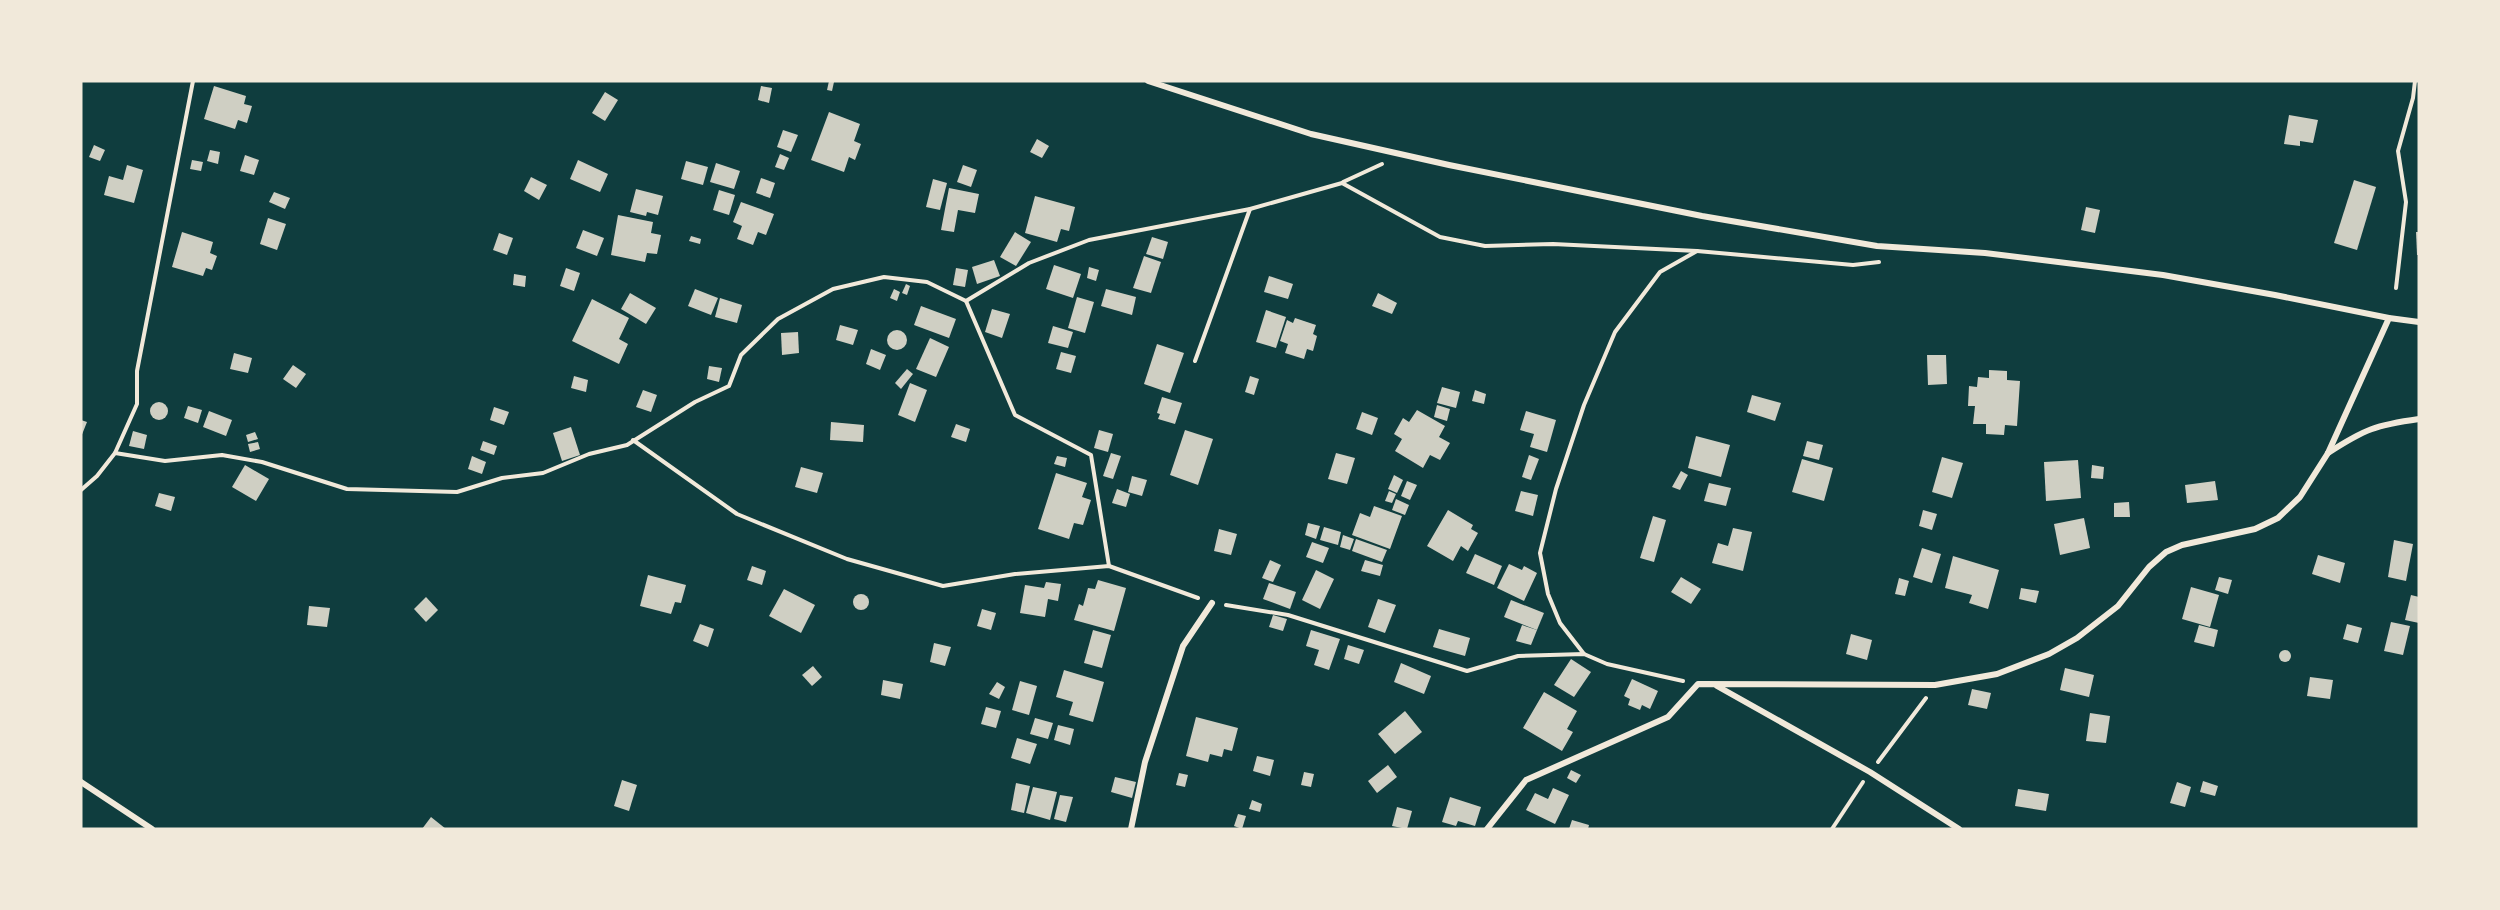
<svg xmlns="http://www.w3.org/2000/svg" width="2500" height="910" viewBox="0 0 2500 910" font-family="Jost,sans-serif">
  <rect width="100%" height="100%" fill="#0f3d3e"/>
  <g fill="#cfcfc3">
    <path d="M829 81 834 82 832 91 827 90Z"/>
    <path d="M214 86 246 96 244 104 252 106 247 123 238 120 235 129 204 119Z"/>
    <path d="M761 86 772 88 769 103 758 100Z"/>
    <path d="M605 92 618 100 605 121 592 113Z"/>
    <path d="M829 112 860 124 854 141 861 144 855 160 849 157 844 172 811 160Z"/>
    <path d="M2289 115 2318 120 2313 143 2300 141V146L2284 144Z"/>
    <path d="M783 130 798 135 791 152 777 147Z"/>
    <path d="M1037 139 1049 146 1042 158 1030 152Z"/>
    <path d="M94 145 105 150 100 161 89 157Z"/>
    <path d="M210 150 220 152 218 164 207 161Z"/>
    <path d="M780 154 789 158 784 170 775 167Z"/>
    <path d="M245 155 259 160 254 175 240 171Z"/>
    <path d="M192 160 203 162 201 171 190 169Z"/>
    <path d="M578 160 608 174 600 192 570 179Z"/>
    <path d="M686 161 708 167 703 185 681 179Z"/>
    <path d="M716 163 740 171 734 189 710 182Z"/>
    <path d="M127 165 143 170 134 203 104 195 109 176 123 180Z"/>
    <path d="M963 165 977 170 971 187 957 182Z"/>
    <path d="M531 177 547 185 539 200 524 191Z"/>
    <path d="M761 178 775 183 770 198 756 193Z"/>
    <path d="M933 179 947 183 940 210 926 207Z"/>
    <path d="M2354 180 2376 187 2357 250 2334 243Z"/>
    <path d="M949 188 979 194 975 213 958 210 954 232 941 230Z"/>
    <path d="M636 189 663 196 658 215 647 212 646 216 630 212Z"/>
    <path d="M719 190 735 195 729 215 713 210Z"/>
    <path d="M274 192 290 198 285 209 269 202Z"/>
    <path d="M1035 196 1075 207 1069 231 1061 229 1057 242 1025 233Z"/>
    <path d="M741 202 774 214 766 235 758 232 753 245 737 239 742 226 733 222Z"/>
    <path d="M2086 207 2100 210 2095 233 2081 230Z"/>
    <path d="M618 215 653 222 651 233 661 235 657 254 647 253 645 262 611 255Z"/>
    <path d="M268 218 286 224 277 250 260 244Z"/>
    <path d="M583 230 604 238 597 256 576 248Z"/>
    <path d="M182 232 213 242 210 253 217 256 212 270 206 268 203 276 172 267Z"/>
    <path d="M1015 232 1031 242 1016 266 1000 257Z"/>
    <path d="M2416 232H2419V255H2417Z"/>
    <path d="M499 233 513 238 507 255 493 250Z"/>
    <path d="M691 236 701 239 700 244 689 241Z"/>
    <path d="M1152 237 1168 242 1163 259 1146 254Z"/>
    <path d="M1144 256 1161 262 1151 293 1133 288Z"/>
    <path d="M994 260 1000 276 977 284 972 267Z"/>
    <path d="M1054 265 1081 274 1073 298 1046 289Z"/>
    <path d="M1089 267 1099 270 1096 281 1087 278Z"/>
    <path d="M566 268 580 273 574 291 560 286Z"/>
    <path d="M956 268 968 270 965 287 953 285Z"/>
    <path d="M514 274 526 276 525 287 513 285Z"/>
    <path d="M1269 276 1293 284 1288 299 1264 292Z"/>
    <path d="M906 284 910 286 907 295 902 293Z"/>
    <path d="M695 289 718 298 711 315 688 306Z"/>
    <path d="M894 289 900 292 897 301 890 298Z"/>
    <path d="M1106 289 1136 297 1132 315 1101 306Z"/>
    <path d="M630 293 656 308 646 324 621 309Z"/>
    <path d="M1378 293 1397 303 1392 314 1372 306Z"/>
    <path d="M1077 297 1094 302 1085 333 1068 328Z"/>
    <path d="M720 298 742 305 737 323 715 317Z"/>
    <path d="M592 299 629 318 619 339 628 344 619 364 572 341Z"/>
    <path d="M921 306 956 319 949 338 914 325Z"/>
    <path d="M992 309 1010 314 1002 338 985 332Z"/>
    <path d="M1266 310 1286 317 1276 348 1256 342Z"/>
    <path d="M1295 318 1316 325 1313 334 1317 336 1313 351 1307 349 1304 359 1285 353 1288 344 1280 341 1287 320 1293 323Z"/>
    <path d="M840 325 858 330 853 345 836 340Z"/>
    <path d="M1053 326 1073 332 1068 348 1048 343Z"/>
    <circle cx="897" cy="340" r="10"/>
    <path d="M798 332 799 353 782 355 781 333Z"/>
    <path d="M930 338 949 347 936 377 916 369Z"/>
    <path d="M1157 344 1184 353 1170 393 1144 384Z"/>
    <path d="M871 349 886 355 880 370 866 364Z"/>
    <path d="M1061 352 1076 356 1071 373 1056 369Z"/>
    <path d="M234 353 252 358 248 373 230 369Z"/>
    <path d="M1927 355H1946L1947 384 1928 385Z"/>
    <path d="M293 365 306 374 296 388 283 379Z"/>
    <path d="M709 366 722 368 719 382 707 379Z"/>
    <path d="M907 369 913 374 901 389 895 383Z"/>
    <path d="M1989 370 2007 371V380L2020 381 2017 426 2005 425 2004 435 1986 434V424H1973L1975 406H1968L1969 386 1977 387 1978 377 1989 378Z"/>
    <path d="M574 376 588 380 586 392 571 388Z"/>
    <path d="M1250 376 1259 379 1254 395 1245 392Z"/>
    <path d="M910 383 927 390 915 422 898 415Z"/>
    <path d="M1442 387 1460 392 1456 408 1437 403Z"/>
    <path d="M643 390 657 395 651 412 636 407Z"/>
    <path d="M1475 390 1486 394 1484 404 1472 401Z"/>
    <path d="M1752 395 1781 403 1775 421 1747 412Z"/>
    <path d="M1162 397 1182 403 1175 424 1158 419 1160 414 1157 413Z"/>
    <circle cx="159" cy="411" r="9"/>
    <path d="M1437 405 1450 409 1447 421 1434 417Z"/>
    <path d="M188 406 202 410 198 423 184 418Z"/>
    <path d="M494 407 509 412 504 425 490 420Z"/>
    <path d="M1417 410 1445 426 1439 437 1450 443 1440 460 1430 455 1423 468 1395 451 1402 439 1394 434 1403 418 1409 422Z"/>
    <path d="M209 411 232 420 226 436 203 427Z"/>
    <path d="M1526 411 1556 420 1547 452 1530 447 1534 434 1520 430Z"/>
    <path d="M1362 412 1378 418 1372 435 1356 429Z"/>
    <path d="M81 420 87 422 81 437Z"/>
    <path d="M831 422 864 425 863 442 830 440Z"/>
    <path d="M956 424 970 429 966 442 951 437Z"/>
    <path d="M571 427 580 455 562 461 553 433Z"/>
    <path d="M1099 430 1113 434 1108 452 1094 448Z"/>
    <path d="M1185 430 1213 439 1198 485 1170 475Z"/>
    <path d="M133 431 147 435 144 449 129 446Z"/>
    <path d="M255 432 258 439 248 442 246 435Z"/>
    <path d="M1696 436 1730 445 1721 477 1688 468Z"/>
    <path d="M483 441 497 446 494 455 480 450Z"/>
    <path d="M1807 441 1823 445 1819 460 1803 456Z"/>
    <path d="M258 442 260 449 250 452 248 444Z"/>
    <path d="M1111 453 1121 456 1113 479 1103 476Z"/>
    <path d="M1336 453 1355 458 1347 484 1328 479Z"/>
    <path d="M1529 455 1539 459 1531 480 1522 477Z"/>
    <path d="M472 456 486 462 482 474 468 469Z"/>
    <path d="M1057 456 1067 458 1065 467 1054 464Z"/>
    <path d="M1942 457 1963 463 1952 498 1932 492Z"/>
    <path d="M1802 459 1833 468 1824 501 1792 492Z"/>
    <path d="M2078 460 2081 498 2046 501 2044 462Z"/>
    <path d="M245 465 269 479 256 501 232 487Z"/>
    <path d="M2092 465 2104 467 2103 479 2091 478Z"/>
    <path d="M801 467 823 473 817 493 795 487Z"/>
    <path d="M1681 471 1688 475 1680 490 1672 487Z"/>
    <path d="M1056 473 1087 483 1082 497 1091 500 1083 525 1074 523 1069 539 1038 529Z"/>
    <path d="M1394 475 1403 480 1397 493 1388 489Z"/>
    <path d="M1132 476 1147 480 1142 496 1128 492Z"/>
    <path d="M1407 481 1417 485 1410 500 1401 496Z"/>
    <path d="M2215 481 2218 500 2187 503 2185 485Z"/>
    <path d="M1709 483 1731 488 1726 506 1704 501Z"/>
    <path d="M1117 489 1130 494 1126 507 1112 503Z"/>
    <path d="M1389 491 1396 494 1392 503 1385 501Z"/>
    <path d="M1521 491 1538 495 1533 516 1515 511Z"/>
    <path d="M159 493 175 497 171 511 155 506Z"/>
    <path d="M1396 499 1409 505 1405 515 1392 510Z"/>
    <path d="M2129 502 2130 517H2114V503Z"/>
    <path d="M1374 506 1402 516 1390 549 1352 535 1360 513 1370 517Z"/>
    <path d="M1448 510 1473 525 1471 529 1478 533 1468 551 1461 546 1453 561 1427 546Z"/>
    <path d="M1923 510 1937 514 1932 530 1919 526Z"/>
    <path d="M1653 516 1666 520 1654 562 1640 558Z"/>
    <path d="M2084 518 2090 548 2060 555 2054 524Z"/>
    <path d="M1308 523 1320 526 1316 539 1305 535Z"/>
    <path d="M1324 527 1341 532 1338 545 1320 540Z"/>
    <path d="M1733 528 1752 532 1743 571 1712 563 1718 543 1728 546Z"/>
    <path d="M1219 529 1237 534 1231 555 1214 551Z"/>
    <path d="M1343 535 1354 539 1350 550 1340 547Z"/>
    <path d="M1356 539 1387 550 1382 562 1352 551Z"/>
    <path d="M2394 540 2413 544 2406 581 2388 577Z"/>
    <path d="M1312 542 1329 548 1323 563 1306 557Z"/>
    <path d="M1922 548 1941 554 1932 583 1913 577Z"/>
    <path d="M1475 554 1502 566 1494 585 1466 573Z"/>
    <path d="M2318 555 2345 563 2340 583 2312 574Z"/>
    <path d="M1953 556 1999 570 1988 609 1969 603 1972 595 1945 588Z"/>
    <path d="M1270 560 1281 565 1273 582 1262 578Z"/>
    <path d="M1365 560 1383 565 1380 576 1361 571Z"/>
    <path d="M1509 564 1522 570 1524 566 1537 573 1524 601 1497 588Z"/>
    <path d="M752 566 766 571 762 585 747 580Z"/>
    <path d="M1316 570 1334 579 1320 609 1302 600Z"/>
    <path d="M648 575 686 585 681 603 675 602 671 614 640 606Z"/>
    <path d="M1681 577 1701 589 1691 604 1671 592Z"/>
    <path d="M2219 577 2232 580 2228 594 2215 590Z"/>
    <path d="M1899 578 1909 581 1905 596 1895 594Z"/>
    <path d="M1098 580 1126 588 1114 631 1074 620 1079 604 1083 606 1088 588 1095 589Z"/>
    <path d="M1046 582 1061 584 1058 601 1048 599 1045 617 1020 613 1025 585 1044 588Z"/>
    <path d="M1269 583 1296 592 1290 609 1263 599Z"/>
    <path d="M2191 587 2219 595 2210 627 2182 619Z"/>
    <path d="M2021 588 2039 591 2036 603 2019 599Z"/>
    <path d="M784 589 815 605 801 633 769 616Z"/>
    <circle cx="861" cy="602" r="8"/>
    <path d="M2411 595 2419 597V623L2405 620Z"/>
    <path d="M426 597 438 610 426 622 414 609Z"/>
    <path d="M1378 599 1396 605 1385 633 1368 627Z"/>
    <path d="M1511 600 1544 613 1537 630 1504 617Z"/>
    <path d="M309 606 330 608 327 627 307 625Z"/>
    <path d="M982 609 996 613 991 630 977 626Z"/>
    <path d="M1273 615 1287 619 1283 631 1269 627Z"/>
    <path d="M2391 622 2410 626 2403 655 2384 651Z"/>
    <path d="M700 624 714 629 708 647 693 641Z"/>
    <path d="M2347 624 2362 628 2358 643 2343 639Z"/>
    <path d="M1522 625 1537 630 1531 645 1516 641Z"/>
    <path d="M2199 625 2218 630 2214 647 2194 642Z"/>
    <path d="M1439 629 1470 638 1465 656 1433 647Z"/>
    <path d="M1093 630 1111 635 1102 668 1084 663Z"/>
    <path d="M1311 630 1340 639 1329 670 1314 665 1319 650 1306 646Z"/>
    <path d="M1851 634 1872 640 1867 660 1846 654Z"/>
    <path d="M934 643 951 647 945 666 930 662Z"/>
    <path d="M1348 645 1364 650 1359 664 1344 659Z"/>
    <circle cx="2285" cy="656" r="6"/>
    <path d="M1571 659 1591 672 1574 697 1554 685Z"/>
    <path d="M1401 663 1431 676 1424 694 1394 682Z"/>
    <path d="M813 666 822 677 812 686 802 675Z"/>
    <path d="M2065 668 2094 675 2089 697 2060 690Z"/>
    <path d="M1064 670 1104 682 1093 722 1069 715 1073 702 1056 697Z"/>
    <path d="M2310 677 2333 680 2330 699 2307 696Z"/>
    <path d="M1632 679 1658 691 1650 709 1642 705 1640 710 1628 705 1630 699 1624 696Z"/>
    <path d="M883 680 903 684 900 699 881 695Z"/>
    <path d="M1020 681 1037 686 1029 715 1012 710Z"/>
    <path d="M997 682 1005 687 999 699 989 694Z"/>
    <path d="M1972 689 1991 693 1987 709 1968 705Z"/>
    <path d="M1544 692 1577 711 1567 729 1573 732 1562 751 1523 728Z"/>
    <path d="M986 707 1001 711 996 728 981 724Z"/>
    <path d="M1405 711 1422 732 1395 754 1378 734Z"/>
    <path d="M2090 713 2110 716 2106 743 2086 741Z"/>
    <path d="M1196 717 1238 728 1232 751 1224 749 1222 757 1210 754 1208 762 1186 756Z"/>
    <path d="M1035 718 1053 723 1048 739 1030 734Z"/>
    <path d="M1058 725 1074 729 1070 745 1054 740Z"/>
    <path d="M1017 738 1037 744 1030 764 1011 758Z"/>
    <path d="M1257 756 1274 760 1270 776 1253 771Z"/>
    <path d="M1388 765 1397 777 1377 793 1368 781Z"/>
    <path d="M1571 770 1581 775 1576 783 1567 778Z"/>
    <path d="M1304 772 1314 774 1311 787 1301 785Z"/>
    <path d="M1179 773 1188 775 1185 787 1176 785Z"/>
    <path d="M1115 777 1136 782 1132 798 1111 792Z"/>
    <path d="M622 780 637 785 629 811 614 806Z"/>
    <path d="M2203 781 2218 786 2215 796 2200 792Z"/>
    <path d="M2177 782 2191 787 2185 807 2170 803Z"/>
    <path d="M1016 783 1030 786 1024 813 1011 810Z"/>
    <path d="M1033 787 1057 792 1050 820 1026 813Z"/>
    <path d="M1553 788 1569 795 1555 824 1526 810 1535 793 1548 799Z"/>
    <path d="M2018 789 2049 794 2046 811 2015 806Z"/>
    <path d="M1060 795 1073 797 1066 822 1054 819Z"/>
    <path d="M1450 797 1481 807 1475 826 1458 821 1456 826 1442 822Z"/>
    <path d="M1252 800 1262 804 1260 812 1249 809Z"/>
    <path d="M1397 807 1412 811 1407 829 1392 826Z"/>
    <path d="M1238 814 1246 816 1242 829 1234 826Z"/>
    <path d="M431 817 446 829H422Z"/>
    <path d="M1572 820 1589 825 1588 829H1569Z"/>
  </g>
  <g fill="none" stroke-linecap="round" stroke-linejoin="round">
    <g stroke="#f1e9da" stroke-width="4">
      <path d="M1343 182 1382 164"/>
      <path d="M2396 288 2406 202 2398 151 2413 98 2415 81"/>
      <path d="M966 301 1029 263 1089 240 1250 209 1342 183 1440 237 1485 246 1553 244 1697 251 1853 265 1879 262"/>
      <path d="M1195 361 1250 209"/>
      <path d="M633 440 737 514 847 559 943 586 1015 574 1109 566 1198 598"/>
      <path d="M115 453 165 461 222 455 262 462 347 489 457 492 502 478 543 473 589 454 627 445 695 402 729 386 741 355 778 319 833 289 884 277 927 282 966 301 1015 415 1091 455 1109 566"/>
      <path d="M81 490 97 476 115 453 137 404V371L193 81"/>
      <path d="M1226 605 1288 615 1467 671 1518 656 1584 654 1607 664 1683 681"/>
      <path d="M1584 654 1560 623 1548 594 1540 553 1556 489 1584 405 1615 332 1660 272 1697 251"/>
      <path d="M1878 762 1926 698"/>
      <path d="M1832 829 1863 782"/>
    </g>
    <g stroke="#f1e9da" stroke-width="6">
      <path d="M1148 81 1311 134 1449 165 1702 216 1877 246 1985 253 2163 275 2275 295 2389 318 2419 322"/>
      <path d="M2328 453C2365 429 2376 425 2419 419"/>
      <path d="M1717 686 1870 772 1959 829"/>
      <path d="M81 782 152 829"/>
      <path d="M1131 829 1145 762 1183 646 1212 603"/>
      <path d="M1487 829 1526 780 1668 717 1698 684 1935 685 1997 674 2049 654 2077 638 2118 606 2149 567 2166 552 2182 545 2255 529 2278 518 2300 497 2328 453 2389 318"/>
    </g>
  </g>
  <rect width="2500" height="910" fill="none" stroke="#f1e9da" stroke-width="165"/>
</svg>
